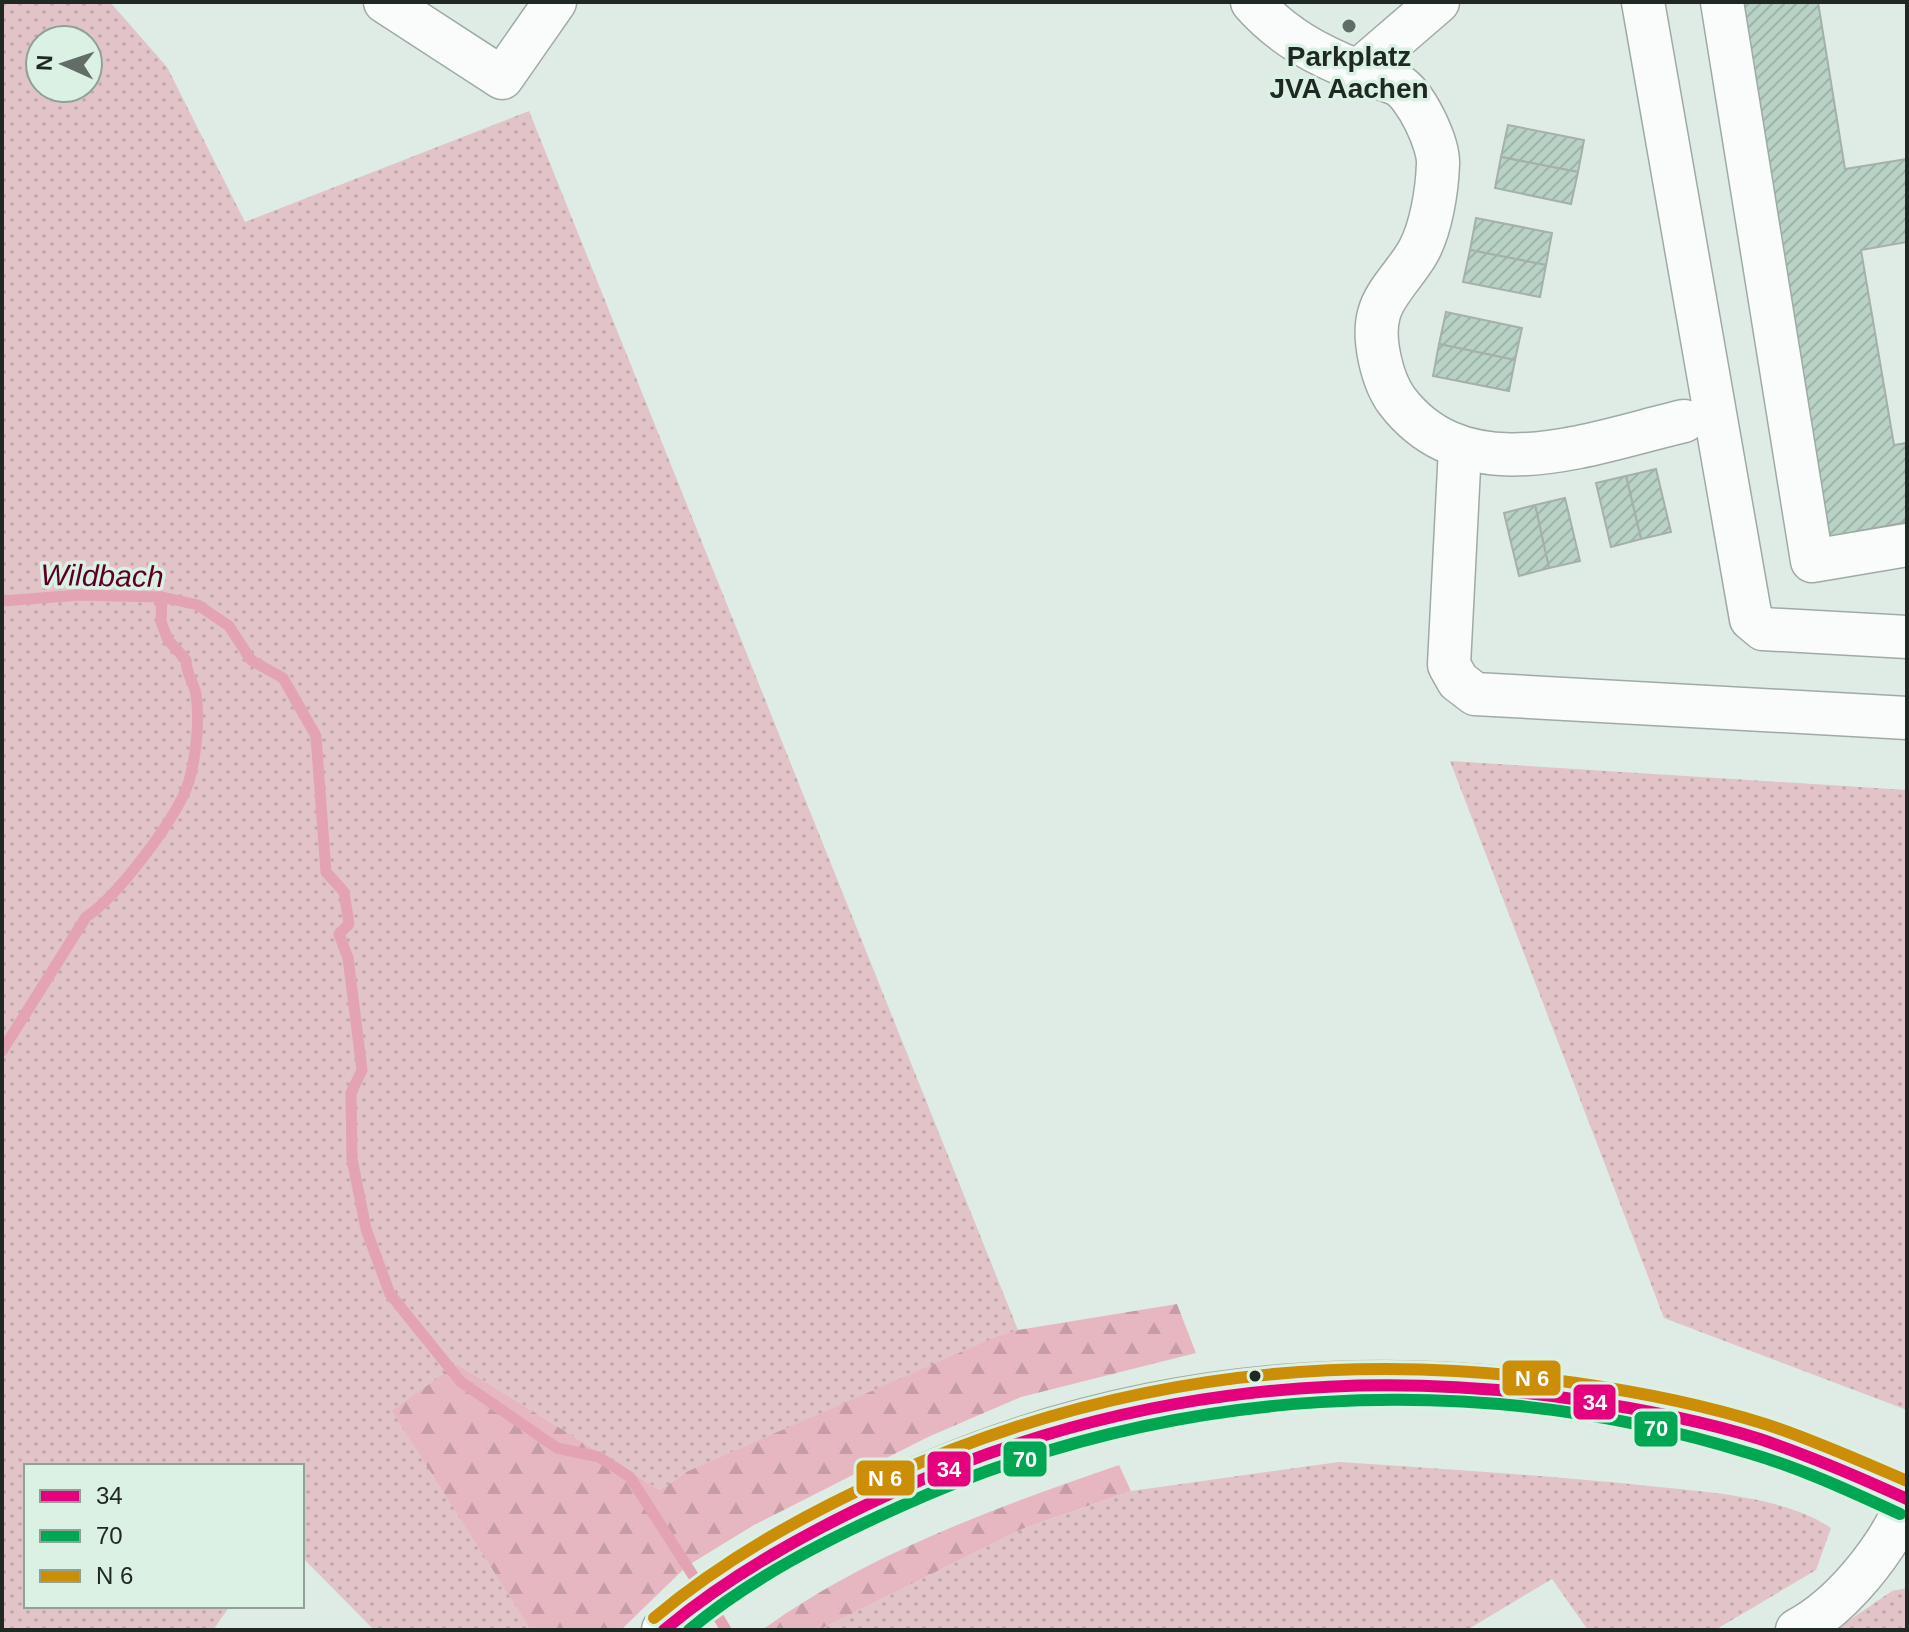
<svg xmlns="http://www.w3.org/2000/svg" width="1909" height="1632" viewBox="0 0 1909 1632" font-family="Helvetica,sans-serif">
  <defs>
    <pattern id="grass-dots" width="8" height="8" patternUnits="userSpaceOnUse" patternTransform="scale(2)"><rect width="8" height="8" fill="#e1c3c8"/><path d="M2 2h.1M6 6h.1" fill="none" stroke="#c1a8ac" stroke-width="1.8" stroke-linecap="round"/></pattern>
    <pattern id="forest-firs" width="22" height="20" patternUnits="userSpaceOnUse" patternTransform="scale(2)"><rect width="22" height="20" fill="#e7b7c1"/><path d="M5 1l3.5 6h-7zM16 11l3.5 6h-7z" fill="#c69da6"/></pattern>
    <pattern id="building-hatch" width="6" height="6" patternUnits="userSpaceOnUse" patternTransform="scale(2)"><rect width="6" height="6" fill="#b8d2c5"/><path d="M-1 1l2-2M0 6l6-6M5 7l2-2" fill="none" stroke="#9eb4a9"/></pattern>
  </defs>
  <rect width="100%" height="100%" fill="#dfece5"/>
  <g fill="url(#grass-dots)" fill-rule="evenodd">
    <path d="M2 2H110L167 67 245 222 529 111 1018 1330 688 1471 660 1490 457 1364 531 1630H374L302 1557V1466H26V1606H230L213 1630H2ZM40 40H88V88H40Z"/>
    <path d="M1450 761 1907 790V1410L1664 1318Z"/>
    <path d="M1339 1462C1442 1469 1546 1475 1649 1486 1705 1492 1784 1496 1831 1528L1816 1570 1715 1630H1588L1552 1579 1467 1630H819L1022 1529 1131 1491Z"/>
    <path d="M1907 1588V1630H1835L1892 1591Z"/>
  </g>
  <g fill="url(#forest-firs)">
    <path d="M1177 1304 1196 1353 1021 1397 928 1437 754 1525 687 1566 621 1630H531L392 1411 457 1364 660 1490 688 1471 996 1337 1018 1330Z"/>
    <path d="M1119 1465 1131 1491 1022 1529 819 1630H762C869 1553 995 1508 1119 1465Z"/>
  </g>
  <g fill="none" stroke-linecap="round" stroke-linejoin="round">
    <g stroke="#e3a3b2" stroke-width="11">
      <path d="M2 601 79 595 162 597 198 605 229 626 251 660 283 678 316 736 326 872 344 892 349 924 339 934 348 958 362 1070 351 1093 352 1159 366 1229 390 1294 461 1382 557 1448 599 1457 630 1477 701 1588"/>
      <path d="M2 1051 86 917C117 897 178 817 189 781 196 757 200 719 196 695 194 682 186 674 186 660L168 640 161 622 162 597"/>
      <path d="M710 1603 726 1630"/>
    </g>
  </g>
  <g fill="url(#building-hatch)" stroke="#a6b0ab" stroke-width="2">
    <path d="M1736 2H1818L1845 169 1907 159V242L1861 250 1894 445 1907 443V522L1828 537Z"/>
    <path d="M1508 125 1584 140 1578 172 1501 157Z"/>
    <path d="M1501 157 1578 172 1571 204 1495 188Z"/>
    <path d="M1476 218 1552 233 1546 265 1470 250Z"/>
    <path d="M1470 250 1546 265 1540 297 1463 282Z"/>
    <path d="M1446 312 1522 328 1515 360 1439 344Z"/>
    <path d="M1439 344 1515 360 1509 391 1433 376Z"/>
    <path d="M1656 469 1671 532 1641 539 1626 476Z"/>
    <path d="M1626 476 1641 539 1611 547 1596 483Z"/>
    <path d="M1565 498 1580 561 1549 568 1535 505Z"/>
    <path d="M1535 505 1549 568 1519 576 1504 513Z"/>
  </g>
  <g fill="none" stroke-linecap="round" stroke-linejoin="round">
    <g stroke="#a0aaa5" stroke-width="45">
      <g id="minor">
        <path d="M385 2 502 78 555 2"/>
        <path d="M1252 2C1282 36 1317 55 1358 71L1438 2"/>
        <path d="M1643 2 1751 619 1763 629 1907 637"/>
        <path d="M1722 2 1812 561 1907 545"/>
        <path d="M1358 71C1371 76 1386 79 1398 85 1416 95 1439 144 1438 164 1437 191 1431 229 1418 252 1407 272 1384 293 1379 314 1372 338 1382 381 1397 401 1467 493 1590 443 1684 421"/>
        <path d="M1460 448 1449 665 1458 681 1475 694 1907 718"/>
        <path d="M1797 1630C1843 1606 1886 1550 1907 1504"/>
      </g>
    </g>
    <g stroke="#a0aaa5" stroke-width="47">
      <path id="major" d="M664 1630C720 1581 788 1544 854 1510 1131 1367 1436 1351 1735 1432 1794 1448 1851 1474 1907 1499"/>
    </g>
    <use href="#minor" stroke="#fafcfb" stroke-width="42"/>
    <use href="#major" stroke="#fafcfb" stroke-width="44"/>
    <g stroke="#daf1e4" stroke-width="18">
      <path id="bus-1" d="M664 1630C734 1572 813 1529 896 1491 1110 1394 1340 1365 1573 1399 1635 1408 1700 1420 1760 1439 1810 1456 1859 1477 1907 1499"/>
    </g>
    <g stroke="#daf1e4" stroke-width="18">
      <path id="bus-2" d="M689 1630C751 1578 826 1540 899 1507 1166 1386 1471 1366 1752 1454 1803 1469 1852 1492 1900 1514"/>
    </g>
    <g stroke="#daf1e4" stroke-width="18">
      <path id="bus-3" d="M654 1618C724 1559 804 1515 887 1477 1108 1377 1336 1348 1576 1383 1639 1392 1704 1405 1765 1424 1814 1440 1860 1461 1907 1481"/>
    </g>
    <use href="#bus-1" stroke="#e5007d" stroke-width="12"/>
    <use href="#bus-2" stroke="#00a651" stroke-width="12"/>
    <use href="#bus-3" stroke="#cc8d07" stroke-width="12"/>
  </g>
  <circle fill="#636d67" stroke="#daf1e4" stroke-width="3" cx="1349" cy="26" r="8"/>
  <circle fill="#202823" stroke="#daf1e4" stroke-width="3" cx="1255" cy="1376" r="7"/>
  <g text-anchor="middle" stroke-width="7" stroke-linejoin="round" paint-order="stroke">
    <g font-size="28" font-weight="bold" fill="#202823" stroke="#daf1e4">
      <text x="1349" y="66">Parkplatz<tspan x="1349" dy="32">JVA Aachen</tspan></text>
    </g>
    <g font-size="30" font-style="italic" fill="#5a0025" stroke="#daf1e4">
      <text transform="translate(102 576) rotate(1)" y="10">Wildbach</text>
    </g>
  </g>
  <g stroke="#daf1e4" stroke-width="3">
    <rect x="1501" y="1359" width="61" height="38" rx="8" fill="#cc8d07"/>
    <rect x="1572" y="1383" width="45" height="38" rx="8" fill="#e5007d"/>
    <rect x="1633" y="1410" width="46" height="38" rx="8" fill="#00a651"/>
    <rect x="1002" y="1440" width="46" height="38" rx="8" fill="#00a651"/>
    <rect x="926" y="1450" width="46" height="38" rx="8" fill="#e5007d"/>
    <rect x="855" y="1459" width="61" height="38" rx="8" fill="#cc8d07"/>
  </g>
  <g font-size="22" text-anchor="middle" font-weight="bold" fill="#fff">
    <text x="1532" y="1386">N 6</text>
    <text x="1595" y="1410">34</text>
    <text x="1656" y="1436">70</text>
    <text x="1025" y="1467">70</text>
    <text x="949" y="1477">34</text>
    <text x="885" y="1486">N 6</text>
  </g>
  <rect width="1909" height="1632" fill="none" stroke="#202823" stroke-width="8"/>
  <rect x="24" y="1464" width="280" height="144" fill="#daf1e4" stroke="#90a197" stroke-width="2"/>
  <rect x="40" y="1490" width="40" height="12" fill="#e5007d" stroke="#90a197" stroke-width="2"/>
  <text x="96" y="1504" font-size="24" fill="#202823">34</text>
  <rect x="40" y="1530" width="40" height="12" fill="#00a651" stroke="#90a197" stroke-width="2"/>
  <text x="96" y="1544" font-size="24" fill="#202823">70</text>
  <rect x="40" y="1570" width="40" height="12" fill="#cc8d07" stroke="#90a197" stroke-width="2"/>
  <text x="96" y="1584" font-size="24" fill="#202823">N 6</text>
  <g transform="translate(64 64) rotate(273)"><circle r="38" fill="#daf1e4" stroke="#90a197" stroke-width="2"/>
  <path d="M0-6L14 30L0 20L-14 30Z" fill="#636d67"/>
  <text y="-12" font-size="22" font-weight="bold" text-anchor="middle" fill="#202823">N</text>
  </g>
</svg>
